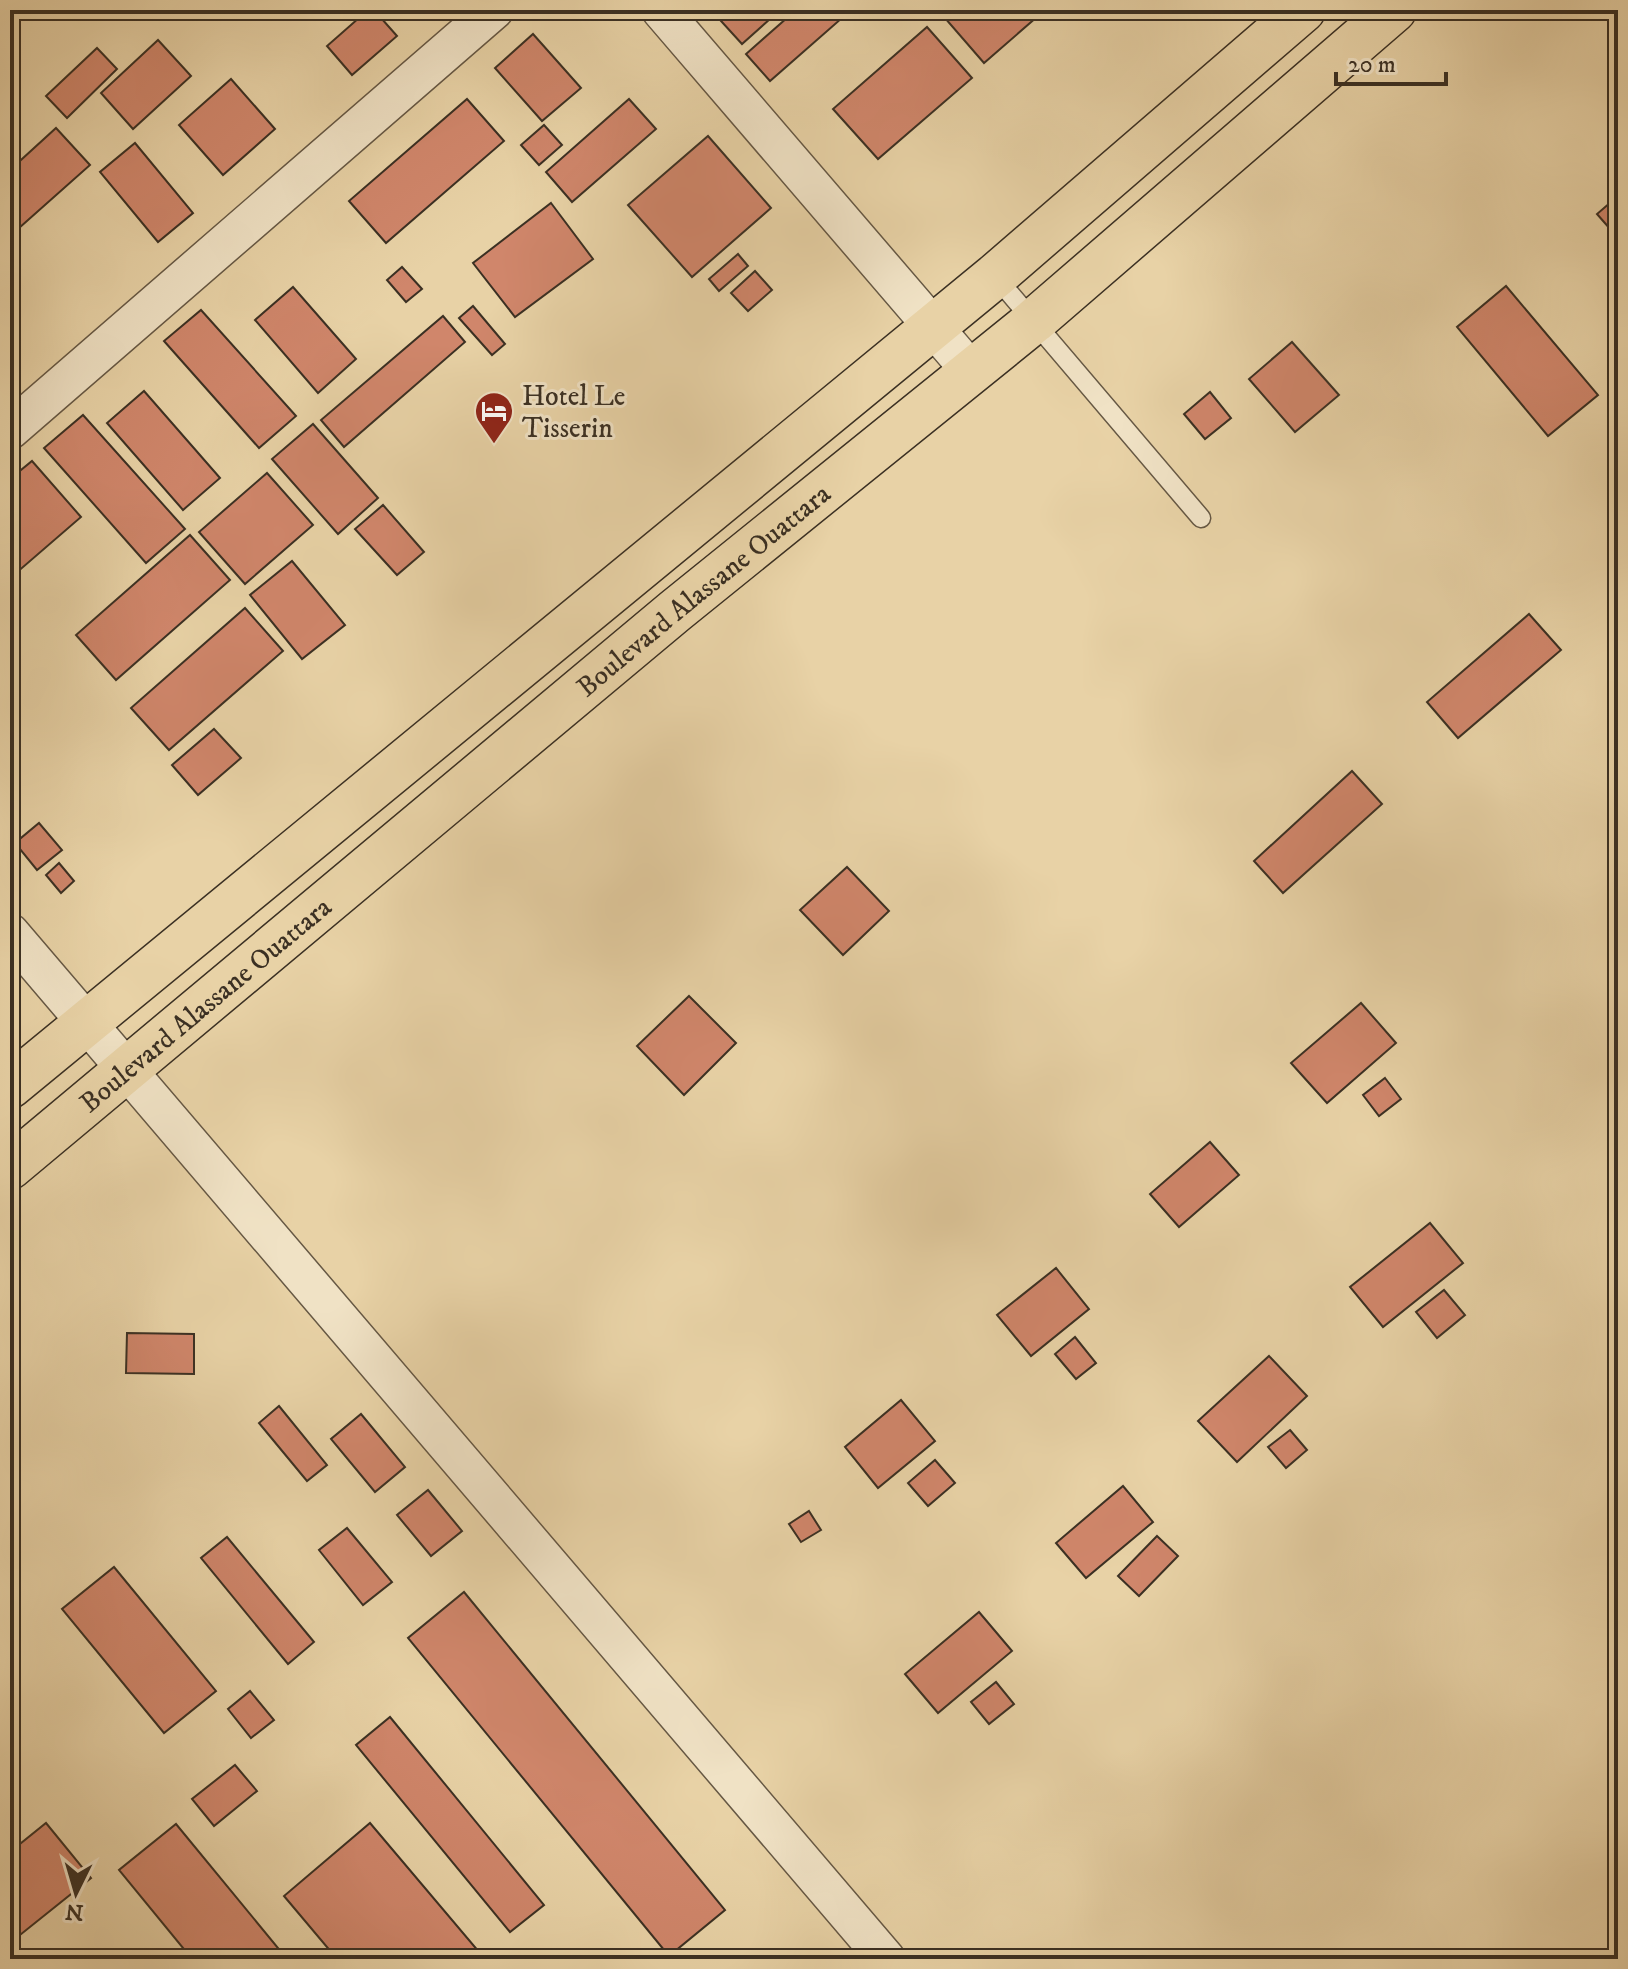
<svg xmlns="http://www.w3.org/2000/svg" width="1628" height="1969" viewBox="0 0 1628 1969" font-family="'IM FELL DW Pica',serif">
  <rect width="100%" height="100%" fill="#e8d2a6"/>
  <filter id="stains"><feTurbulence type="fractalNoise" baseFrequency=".0025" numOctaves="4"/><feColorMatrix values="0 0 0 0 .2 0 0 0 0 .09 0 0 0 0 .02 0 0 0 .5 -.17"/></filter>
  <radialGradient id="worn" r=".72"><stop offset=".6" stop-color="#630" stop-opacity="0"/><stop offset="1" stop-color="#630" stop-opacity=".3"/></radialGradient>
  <g fill="#d0866b" stroke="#3b3023" stroke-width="2">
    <path d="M368 10H374L397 36 352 75 327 46Z"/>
    <path d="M711 10H780L742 44Z"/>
    <path d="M796 10H835L842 18 770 81 746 54Z"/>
    <path d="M938 10H1045L984 63Z"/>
    <path d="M927 27 972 78 878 159 833 109Z"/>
    <path d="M533 34 581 88 542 121 495 68Z"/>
    <path d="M158 40 191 76 133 129 101 93Z"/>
    <path d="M97 48 117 69 67 118 46 96Z"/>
    <path d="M231 79 275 129 223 175 179 125Z"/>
    <path d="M467 99 504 141 386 243 349 201Z"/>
    <path d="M629 99 656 129 572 202 546 172Z"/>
    <path d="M544 125 562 145 539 165 521 145Z"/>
    <path d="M56 128 90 165 10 236V170Z"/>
    <path d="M708 136 771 208 692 277 628 205Z"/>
    <path d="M135 143 193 213 158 242 100 172Z"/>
    <path d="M1618 196V238L1597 214Z"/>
    <path d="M551 203 593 259 515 317 473 263Z"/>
    <path d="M738 254 748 266 719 291 709 279Z"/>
    <path d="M402 267 422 289 406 302 387 280Z"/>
    <path d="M755 271 772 290 748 311 731 293Z"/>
    <path d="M1506 286 1598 395 1548 436 1457 327Z"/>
    <path d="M293 287 356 359 318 393 255 320Z"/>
    <path d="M473 306 505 344 492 355 459 318Z"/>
    <path d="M201 310 296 416 259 448 164 341Z"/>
    <path d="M443 316 465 342 344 447 321 420Z"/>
    <path d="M1292 342 1339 395 1295 432 1249 379Z"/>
    <path d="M144 391 220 478 183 510 107 423Z"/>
    <path d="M1210 392 1231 418 1205 439 1184 414Z"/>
    <path d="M83 415 185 529 146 563 44 448Z"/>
    <path d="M313 424 378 498 338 534 272 459Z"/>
    <path d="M32 461 81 517 15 574 10 569V479Z"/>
    <path d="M267 473 313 525 245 584 199 532Z"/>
    <path d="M383 505 424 552 397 575 355 529Z"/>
    <path d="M190 535 230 580 116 680 76 635Z"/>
    <path d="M292 561 345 625 302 659 250 595Z"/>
    <path d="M245 608 283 651 169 750 131 708Z"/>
    <path d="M1529 614 1561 650 1458 738 1427 702Z"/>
    <path d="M214 729 241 758 198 795 172 765Z"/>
    <path d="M1352 771 1382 804 1283 893 1254 861Z"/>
    <path d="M39 823 62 850 37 870 15 843Z"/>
    <path d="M59 863 74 881 61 893 46 875Z"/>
    <path d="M847 867 889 911 843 955 800 910Z"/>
    <path d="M689 996 736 1043 684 1095 637 1046Z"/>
    <path d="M1361 1003 1396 1043 1327 1103 1291 1063Z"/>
    <path d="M1385 1078 1401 1099 1379 1116 1363 1095Z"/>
    <path d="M1210 1142 1239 1175 1179 1227 1150 1194Z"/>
    <path d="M1430 1223 1463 1263 1383 1327 1350 1287Z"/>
    <path d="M1056 1268 1089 1309 1031 1356 997 1315Z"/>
    <path d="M1444 1290 1465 1315 1437 1338 1416 1312Z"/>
    <path d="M127 1333 194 1334V1374L126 1373Z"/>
    <path d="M1075 1337 1096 1363 1076 1379 1055 1354Z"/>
    <path d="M1269 1356 1307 1396 1237 1462 1198 1421Z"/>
    <path d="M901 1400 935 1441 878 1488 845 1447Z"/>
    <path d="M279 1406 327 1465 307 1481 259 1423Z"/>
    <path d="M361 1414 405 1467 375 1492 331 1439Z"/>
    <path d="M1290 1430 1307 1450 1286 1468 1268 1447Z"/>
    <path d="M935 1460 955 1483 928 1506 908 1483Z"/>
    <path d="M1123 1486 1153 1522 1086 1578 1056 1543Z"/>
    <path d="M428 1490 462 1531 431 1556 397 1515Z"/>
    <path d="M809 1511 821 1530 801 1542 789 1524Z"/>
    <path d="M347 1528 392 1582 363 1605 319 1550Z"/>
    <path d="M1157 1536 1178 1556 1139 1596 1118 1576Z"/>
    <path d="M227 1537 314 1642 288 1664 201 1558Z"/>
    <path d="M114 1567 216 1691 164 1733 62 1609Z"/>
    <path d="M464 1592 725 1910 669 1956 408 1638Z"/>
    <path d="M979 1612 1012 1651 938 1713 905 1674Z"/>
    <path d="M996 1682 1014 1704 989 1724 971 1702Z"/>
    <path d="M250 1691 274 1720 251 1738 228 1709Z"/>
    <path d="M390 1717 544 1905 510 1932 356 1745Z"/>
    <path d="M235 1765 257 1791 214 1826 192 1799Z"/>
    <path d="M46 1823 91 1878 10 1943V1852Z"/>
    <path d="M370 1823 485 1959H337L284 1896Z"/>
    <path d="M176 1824 287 1959H192L119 1870Z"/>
  </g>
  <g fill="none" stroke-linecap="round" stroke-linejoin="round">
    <g stroke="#665844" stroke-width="21">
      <path id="lane" d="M995 276 1201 518"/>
    </g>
    <g stroke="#665844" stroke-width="41">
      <g id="street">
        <path d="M661 10 971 371"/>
        <path d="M10 430 494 10"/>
        <path d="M10 933 886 1959"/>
      </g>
    </g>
    <g stroke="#3b3023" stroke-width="47">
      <g id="primary">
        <path d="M10 1086 995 276 1303 10"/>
        <path id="s1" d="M10 1167 675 611 1034 321 1394 10"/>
      </g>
    </g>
    <use href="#lane" stroke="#f0e2c5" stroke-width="18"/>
    <use href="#street" stroke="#f0e2c5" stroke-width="38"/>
    <use href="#primary" stroke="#e8d2a6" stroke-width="44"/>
  </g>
  <defs>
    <g id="hotel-pin" transform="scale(2)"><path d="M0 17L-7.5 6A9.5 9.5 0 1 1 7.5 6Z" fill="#8f2418" stroke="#f0e2c5"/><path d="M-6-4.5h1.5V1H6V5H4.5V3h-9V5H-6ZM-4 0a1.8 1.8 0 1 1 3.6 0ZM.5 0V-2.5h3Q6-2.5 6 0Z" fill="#fff"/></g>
  </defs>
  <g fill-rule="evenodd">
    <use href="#hotel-pin" x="494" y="411"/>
  </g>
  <g text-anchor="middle" stroke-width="6" stroke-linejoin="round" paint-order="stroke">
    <g font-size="28" fill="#3b3023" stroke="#f0e2c5" text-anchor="start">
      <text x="522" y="405">Hotel Le<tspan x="522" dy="32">Tisserin</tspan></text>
    </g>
    <g font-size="28" fill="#3b3023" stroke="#f0e2c5">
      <text dy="10" stroke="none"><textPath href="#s1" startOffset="902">Boulevard Alassane Ouattara</textPath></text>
      <text dy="10" stroke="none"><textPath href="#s1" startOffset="254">Boulevard Alassane Ouattara</textPath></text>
    </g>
  </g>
  <rect width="1628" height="1969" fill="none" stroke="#e8d2a6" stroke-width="40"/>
  <rect x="12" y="12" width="1604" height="1945" fill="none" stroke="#3b3023" stroke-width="4"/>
  <rect x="20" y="20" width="1588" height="1929" fill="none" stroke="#3b3023" stroke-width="2"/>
  <g transform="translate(76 1893) rotate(185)" stroke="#f0e2c5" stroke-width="6" paint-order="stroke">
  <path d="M0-6L14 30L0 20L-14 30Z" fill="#3b3023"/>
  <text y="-12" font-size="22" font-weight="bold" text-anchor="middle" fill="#3b3023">N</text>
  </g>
  <path d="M1336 72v12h110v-12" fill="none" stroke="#3b3023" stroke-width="4"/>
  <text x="1348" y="72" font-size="24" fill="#3b3023" stroke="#f0e2c5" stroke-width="6" paint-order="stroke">20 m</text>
  <rect width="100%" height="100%" filter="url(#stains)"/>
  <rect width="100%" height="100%" fill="url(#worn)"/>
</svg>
